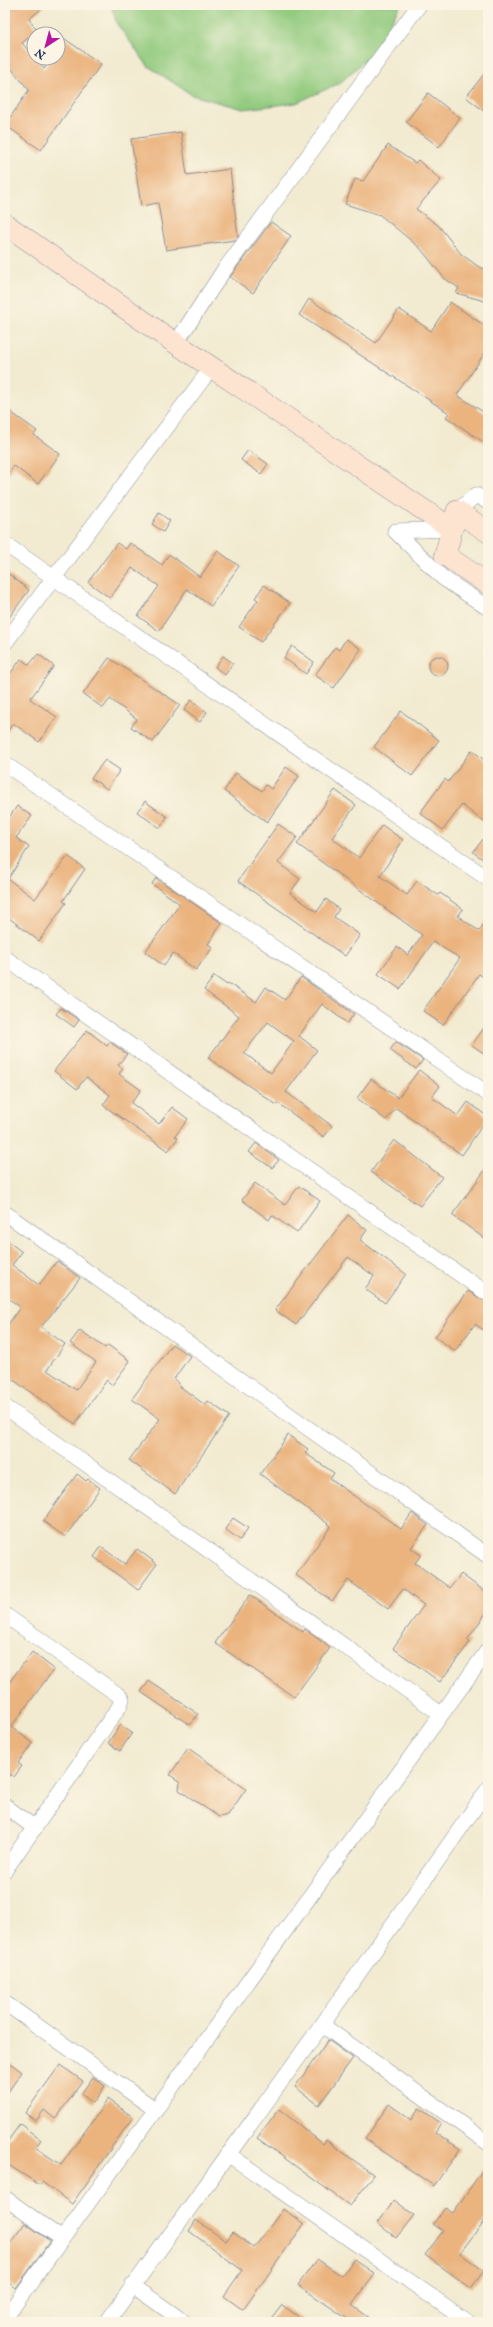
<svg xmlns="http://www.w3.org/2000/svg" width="493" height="2327" viewBox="0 0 493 2327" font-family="'IM FELL English',serif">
  <rect width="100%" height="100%" fill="#fcf5e5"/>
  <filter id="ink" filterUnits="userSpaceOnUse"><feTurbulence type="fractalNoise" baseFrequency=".025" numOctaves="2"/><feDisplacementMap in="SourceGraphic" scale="8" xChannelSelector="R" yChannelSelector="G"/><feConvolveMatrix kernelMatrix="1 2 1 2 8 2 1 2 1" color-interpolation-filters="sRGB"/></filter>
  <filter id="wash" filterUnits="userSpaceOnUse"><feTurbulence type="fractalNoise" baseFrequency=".012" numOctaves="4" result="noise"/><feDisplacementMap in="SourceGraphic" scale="16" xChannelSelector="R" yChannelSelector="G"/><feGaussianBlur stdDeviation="0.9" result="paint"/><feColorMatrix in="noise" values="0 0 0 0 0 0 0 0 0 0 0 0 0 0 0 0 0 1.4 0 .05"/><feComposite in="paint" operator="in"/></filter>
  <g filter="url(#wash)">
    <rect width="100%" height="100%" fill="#f2ebd1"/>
    <path fill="#93cb7f" stroke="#577d6e" d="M111 5H400L376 50 340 83 296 103 243 109 192 95 148 66 117 24Z"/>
    <g id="blocks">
      <g fill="#ebb47f" fill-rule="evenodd">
        <path d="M15 5H46L29 19 37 31 22 43 44 69 51 58H58V48L65 39 101 64 41 150 5 125 29 90 5 61V12Z"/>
        <path d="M488 69V114L466 97Z"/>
        <path d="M428 93 460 118 439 147 406 122Z"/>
        <path d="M181 132 187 175 230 169 238 237 235 240 166 250 158 203 141 206 131 139Z"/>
        <path d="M388 145 415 163 418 160 441 180 416 209 439 226 461 254 479 267 488 270V302L456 293 459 288 445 279 420 248 380 215 345 204 355 179 363 181Z"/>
        <path d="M271 222 291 236 253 293 230 277Z"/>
        <path d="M309 299 376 343 399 309 431 331 450 302 488 328V348L457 395 488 415V445L446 417 449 413 299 315Z"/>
        <path d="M5 408 37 431 34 435 60 454 38 484 14 466 5 478Z"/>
        <path d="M248 450 268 464 261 474 241 460Z"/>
        <path d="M159 513 170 521 163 532 152 524Z"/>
        <path d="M117 543 126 549 130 543 162 565 169 554 200 577 218 551 239 566 211 606 187 589 159 631 138 616 159 586 132 568 110 598 88 582Z"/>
        <path d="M5 571 29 590 5 623Z"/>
        <path d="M264 585 290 603 261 642 239 627 258 600 255 598Z"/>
        <path d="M346 639 361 649 334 688 315 675 335 647 339 650Z"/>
        <path d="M292 646 314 662 306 674 284 658Z"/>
        <path d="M38 654 54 666 30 699 57 717 39 742 13 723 5 735V681L21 659 29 665Z"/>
        <circle cx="438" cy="666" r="10"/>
        <path d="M223 656 233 663 225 675 215 667Z"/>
        <path d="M109 658 180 705 153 742 131 727 137 719 110 699 103 708 83 694Z"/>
        <path d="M191 700 207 712 200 722 184 710Z"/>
        <path d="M401 711 439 740 412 776 374 747Z"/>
        <path d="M472 750 488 763V825L462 805 443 830 420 813 445 779 448 782Z"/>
        <path d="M105 760 120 770 107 789 91 778Z"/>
        <path d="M286 767 299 776 267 822 224 791 236 773 262 791 266 785 271 789Z"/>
        <path d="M335 790 356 805 332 838 359 858 382 825 403 840 380 876 407 895 417 881 438 895 440 893 463 909 458 916 479 931 488 918V980L479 974 443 1025 423 1011 460 958 433 942 400 989 378 974 397 947 408 955 422 935 297 844Z"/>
        <path d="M145 801 167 817 160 828 137 812Z"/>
        <path d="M17 806 32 816 16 838 29 847 8 879 35 899 68 856 85 869 63 901 66 903 39 941 5 915V823Z"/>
        <path d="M278 824 297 837 278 863 300 879 290 893 317 912 326 899 339 909 334 917 360 935 345 956 238 881Z"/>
        <path d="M488 833V863L473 852Z"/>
        <path d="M156 878 222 923 208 944 213 947 196 970 173 953 164 966 145 952 180 904 152 884Z"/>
        <path d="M214 976 227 985 228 983 256 1002 266 987 285 1000 301 977 354 1014 347 1023 322 1004 299 1036 317 1050 286 1092 332 1126 324 1137 278 1103 277 1105 208 1058 239 1016 204 990ZM268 1022 294 1041 271 1073 244 1053Z"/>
        <path d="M61 1008 79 1020 74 1027 56 1014Z"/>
        <path d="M488 1022V1056L472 1045Z"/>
        <path d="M87 1030 107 1046 110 1042 127 1054 118 1065 123 1069 119 1074 141 1090 131 1103 159 1124 172 1107 188 1119 175 1136 178 1138 168 1151 103 1105 110 1095 86 1077 77 1089 54 1071Z"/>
        <path d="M396 1042 423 1060 416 1069 390 1050Z"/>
        <path d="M419 1070 440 1086 432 1097 458 1116 468 1102 488 1117 462 1155 396 1108 386 1120 357 1098 371 1079 398 1098Z"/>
        <path d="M394 1140 442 1177 420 1206 371 1172Z"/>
        <path d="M256 1143 279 1160 272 1168 249 1152Z"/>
        <path d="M488 1166V1241L452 1215Z"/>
        <path d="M255 1183 285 1205 299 1186 320 1201 297 1233 272 1215 269 1220 242 1200Z"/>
        <path d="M348 1215 367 1230 360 1240 406 1274 385 1303 365 1289 374 1276 348 1257 296 1325 275 1310Z"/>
        <path d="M5 1239 22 1252 12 1265 39 1285 57 1261 80 1278 41 1327 65 1344 47 1370 76 1390 96 1362 70 1343 80 1330 105 1348 108 1345 130 1361 112 1385 107 1380 75 1424 5 1374V1329L20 1307 5 1296Z"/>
        <path d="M468 1291 488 1303V1333L475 1324 455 1351 435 1337Z"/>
        <path d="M172 1344 190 1356 174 1379 179 1383 178 1385 205 1405 208 1401 229 1416 175 1494 129 1460 160 1419 132 1399Z"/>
        <path d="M288 1435 308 1449 305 1453 334 1473 330 1479 401 1529 412 1513 428 1525 411 1548 421 1555 415 1563 450 1588 461 1574 488 1594V1610L467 1640 470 1642 440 1682 393 1648 424 1605 403 1589 388 1609 348 1580 332 1601 296 1575 331 1526 260 1474Z"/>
        <path d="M77 1474 86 1481 88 1479 100 1488 65 1537 43 1521Z"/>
        <path d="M233 1518 248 1528 240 1540 225 1529Z"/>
        <path d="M101 1547 125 1564 137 1549 157 1564 138 1590 94 1557Z"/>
        <path d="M250 1595 303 1632 305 1629 330 1648 294 1697 215 1643Z"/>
        <path d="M32 1652 54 1669 11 1727 33 1743 18 1763 22 1766 14 1777 10 1774 5 1781V1688Z"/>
        <path d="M149 1681 198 1714 190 1725 141 1692Z"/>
        <path d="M120 1725 132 1733 120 1751 108 1743Z"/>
        <path d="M188 1748 246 1789 228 1815 219 1817 179 1790 180 1782 170 1775Z"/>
        <path d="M328 2040 353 2058 319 2105 295 2087Z"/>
        <path d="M5 2059 22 2072 5 2096Z"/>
        <path d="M60 2065 83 2081 55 2119 44 2110 36 2121 25 2113Z"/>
        <path d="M93 2077 105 2086 93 2103 81 2094Z"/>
        <path d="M108 2099 133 2117 72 2204 42 2182 40 2185 5 2163V2145L20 2124 41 2140 35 2147 61 2165Z"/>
        <path d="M389 2104 411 2120 419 2108 441 2123 435 2132 460 2149 434 2186 365 2139Z"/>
        <path d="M279 2109 323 2144 326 2140 374 2175 350 2206 257 2138Z"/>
        <path d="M488 2162V2216L460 2253 484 2271 471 2288 425 2255 443 2231 433 2224 445 2208 453 2213Z"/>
        <path d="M394 2200 414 2215 396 2238 377 2223Z"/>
        <path d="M283 2209 304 2224 243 2310 224 2296 242 2270 189 2231 196 2220 226 2241 233 2232 254 2248Z"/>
        <path d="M25 2223 50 2241 16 2288 5 2280V2250Z"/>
        <path d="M317 2259 342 2276 354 2259 375 2274 352 2305 375 2322H352L298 2285Z"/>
        <path d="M282 2305 306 2322H269Z"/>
      </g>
    </g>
  </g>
  <g filter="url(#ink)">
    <use href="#blocks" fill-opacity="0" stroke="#868d98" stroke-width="1"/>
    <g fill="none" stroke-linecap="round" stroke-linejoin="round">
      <g stroke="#868d98" stroke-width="16">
        <g id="street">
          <path d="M176 343 222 273 419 5"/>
          <path d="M457 511 476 495 488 502"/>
          <path d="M452 529 395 531 443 578 488 608"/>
          <path d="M5 544 488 879"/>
          <path d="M5 643 212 367"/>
          <path d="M5 764 488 1094"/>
          <path d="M5 958 488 1294"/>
          <path d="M5 1213 488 1556"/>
          <path d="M5 1407 441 1714"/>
          <path d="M5 1615 117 1694 122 1699 119 1707 5 1870"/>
          <path d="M5 1806 35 1828"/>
          <path d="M5 2003 156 2110"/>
          <path d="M322 2025 488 2143"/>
          <path d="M228 2154 468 2322"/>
          <path d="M5 2198 62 2239"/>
          <path d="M132 2285 184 2322"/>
          <path d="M5 2318 488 1650"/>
          <path d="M107 2322 322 2025 488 1789"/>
        </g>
      </g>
      <g stroke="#868d98" stroke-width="22">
        <g id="secondary">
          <path d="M5 224 162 334 452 529"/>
          <path d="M488 532 457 511 445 555 488 584"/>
        </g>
      </g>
      <use href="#street" stroke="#fff" stroke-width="15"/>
      <use href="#secondary" stroke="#fde4d1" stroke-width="21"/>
    </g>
  </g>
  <rect width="493" height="2327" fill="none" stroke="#fcf5e5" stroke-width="20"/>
  <g transform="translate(46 46) rotate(216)"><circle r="19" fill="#fcf5e5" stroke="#a2a6af"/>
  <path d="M0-3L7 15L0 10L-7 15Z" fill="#b5179e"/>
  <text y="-6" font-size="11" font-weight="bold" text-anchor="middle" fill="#1b2f5e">N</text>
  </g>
</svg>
